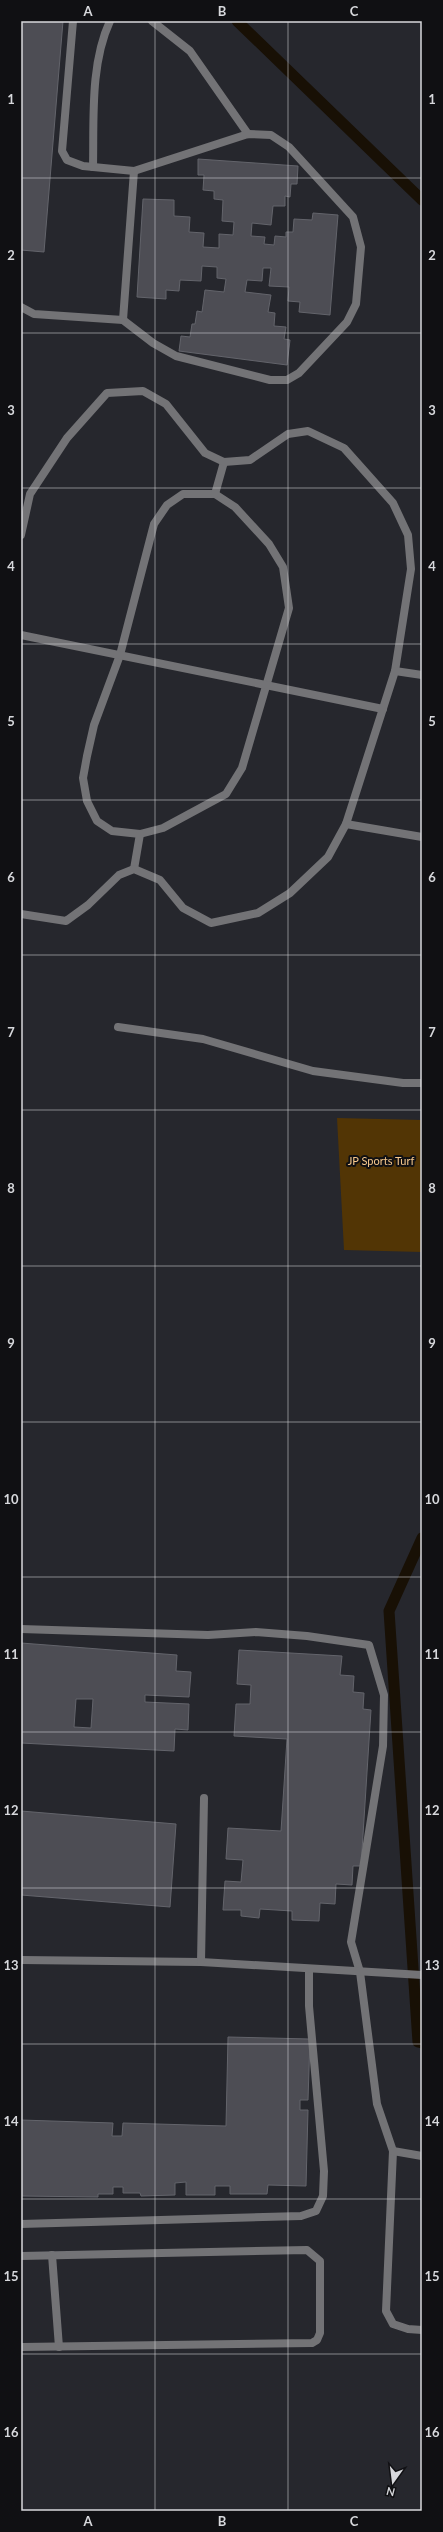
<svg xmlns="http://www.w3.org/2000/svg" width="443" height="2532" viewBox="0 0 443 2532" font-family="Lato,sans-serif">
  <rect width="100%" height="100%" fill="#26272d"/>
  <path fill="#523505" d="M337 1118 422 1120V1252L344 1250Z"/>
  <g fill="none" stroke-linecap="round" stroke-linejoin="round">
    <g stroke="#181005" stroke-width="11">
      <path d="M237 21 422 200"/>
      <path d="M422 1538 389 1611 418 2042 422 2043"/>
    </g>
  </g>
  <g fill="#4d4d54" stroke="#63646b" fill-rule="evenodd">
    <path d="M21 21H63L44 252 21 250Z"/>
    <path d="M198 159 298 166 297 184H291L290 197 285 196V206H273L271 225 252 223 251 236 265 237 264 244 274 245 275 236 286 237V232H293L294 219 312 220 313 213 338 215 330 315 299 312 300 302 288 301 289 287 269 286 271 268H263L262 281 247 280 245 292 271 295 268 312 275 313 274 326 286 327 284 339 290 340 287 365 179 351 181 336 190 337 192 324H195L197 311 202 312 205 290 224 292 226 279 217 278V267L202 266 201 281 180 280 179 291 166 290V299L137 297 143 199 174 200V216L190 217 189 232 204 233 203 247 219 248V234L233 235 234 222 222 221 223 200 214 199V191L203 190 204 175H198Z"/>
    <path d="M21 1643 177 1655 176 1671 191 1672 189 1697 145 1695V1702L189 1704 188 1730 175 1729 174 1751 21 1743ZM76 1699H93L91 1728 74 1727Z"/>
    <path d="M239 1650 342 1656 340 1675 354 1676 353 1692 364 1693 363 1709 371 1710 361 1866H353L352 1885 336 1884 335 1904 320 1903 319 1921 292 1920V1911L260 1909 259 1918 241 1916V1910H223L225 1881 241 1882 243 1860 226 1859 228 1828 281 1831 287 1739 234 1736 236 1704H250L251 1685 237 1684Z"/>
    <path d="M21 1811 176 1824 170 1907 21 1895Z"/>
    <path d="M228 2037 310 2039 308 2100H300V2110H308L306 2186 268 2185 267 2194H230V2186H215V2195H186V2182L175 2183V2195L141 2196 140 2193H123V2187H113V2194H98V2197L21 2196V2120L113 2123 112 2136H122L123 2123 226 2126Z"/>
  </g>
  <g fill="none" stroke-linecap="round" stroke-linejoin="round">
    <path stroke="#737376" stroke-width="8" d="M21 2224 301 2216 316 2211 323 2196 324 2171 309 2006V1970"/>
    <g stroke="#737376" stroke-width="8">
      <path d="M152 21 190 51 248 134"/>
      <path d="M93 167C94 120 90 64 110 21"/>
      <path d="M21 307 34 314 123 320 153 343 176 356 270 380H287L299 373 347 322 356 304 361 247 353 217 289 147 271 135 248 134 134 171 83 166 67 160 62 151 73 21"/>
      <path d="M123 320 134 171"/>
      <path d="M183 494H215L235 507 269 544 283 567 289 608 242 768 226 794 163 828 140 834 112 831 97 821 87 801 83 778 87 756 94 725 120 655 154 524 167 505Z"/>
      <path d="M215 494 224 462"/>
      <path d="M21 535 30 494 67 438 107 393 143 391 166 404 205 453 224 462 250 460 288 434 308 431 344 448 393 503 408 535 411 569 395 671"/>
      <path d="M21 635 383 709"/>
      <path d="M346 824 422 837"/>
      <path d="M134 869 140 834"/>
      <path d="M21 914 66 921 88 905 119 875 134 869 160 880 183 908 211 923 258 913 290 893 328 857 346 824 395 671 422 675"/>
      <path d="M118 1027 203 1039 313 1071 403 1083H422"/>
      <path d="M21 1629 208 1635 256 1632 307 1636 369 1645 384 1695 383 1746 351 1942 360 1972 377 2104 393 2151 386 2311 393 2324 408 2329 422 2330"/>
      <path d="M21 1960 201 1962 422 1975"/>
      <path d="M201 1962 204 1798"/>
      <path d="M393 2151 422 2156"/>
      <path d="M52 2255 59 2347"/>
      <path d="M21 2256 307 2250 320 2261V2333L317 2340 312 2343 21 2347"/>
    </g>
  </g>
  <path fill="none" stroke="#d7d8dc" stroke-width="1" stroke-opacity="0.55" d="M155 21V2511M288 21V2511M21 178H422M21 333H422M21 488H422M21 644H422M21 800H422M21 955H422M21 1110H422M21 1266H422M21 1422H422M21 1577H422M21 1732H422M21 1888H422M21 2044H422M21 2199H422M21 2354H422"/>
  <g text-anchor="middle" stroke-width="4" stroke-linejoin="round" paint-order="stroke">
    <g font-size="11" fill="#f8c98d" stroke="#101013">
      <text x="381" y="1165">JP Sports Turf</text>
    </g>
  </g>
  <rect width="443" height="2532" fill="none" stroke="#101013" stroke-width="44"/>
  <g transform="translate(393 2482) rotate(194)" stroke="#101013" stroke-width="3" paint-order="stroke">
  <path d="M0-3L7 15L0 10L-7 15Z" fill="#d7d8dc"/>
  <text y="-6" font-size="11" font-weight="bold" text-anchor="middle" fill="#d7d8dc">N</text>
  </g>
  <rect x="22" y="22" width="399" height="2488" fill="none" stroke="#d7d8dc" stroke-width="1.5"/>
  <g font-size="13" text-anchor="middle" font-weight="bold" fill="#d7d8dc">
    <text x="88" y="16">A</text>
    <text x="222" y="16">B</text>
    <text x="354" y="16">C</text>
    <text x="11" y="104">1</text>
    <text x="432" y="104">1</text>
    <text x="11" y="260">2</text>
    <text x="432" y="260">2</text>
    <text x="11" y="415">3</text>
    <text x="432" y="415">3</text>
    <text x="11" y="571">4</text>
    <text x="432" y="571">4</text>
    <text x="11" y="726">5</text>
    <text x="432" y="726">5</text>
    <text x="11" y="882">6</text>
    <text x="432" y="882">6</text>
    <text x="11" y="1037">7</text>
    <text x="432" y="1037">7</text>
    <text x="11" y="1193">8</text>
    <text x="432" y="1193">8</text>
    <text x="11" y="1348">9</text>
    <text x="432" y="1348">9</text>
    <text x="11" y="1504">10</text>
    <text x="432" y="1504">10</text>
    <text x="11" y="1659">11</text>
    <text x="432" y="1659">11</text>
    <text x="11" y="1815">12</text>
    <text x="432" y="1815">12</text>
    <text x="11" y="1970">13</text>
    <text x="432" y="1970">13</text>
    <text x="11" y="2126">14</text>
    <text x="432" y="2126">14</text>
    <text x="11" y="2281">15</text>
    <text x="432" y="2281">15</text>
    <text x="11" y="2437">16</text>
    <text x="432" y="2437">16</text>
    <text x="88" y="2526">A</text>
    <text x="222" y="2526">B</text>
    <text x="354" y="2526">C</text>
  </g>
</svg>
